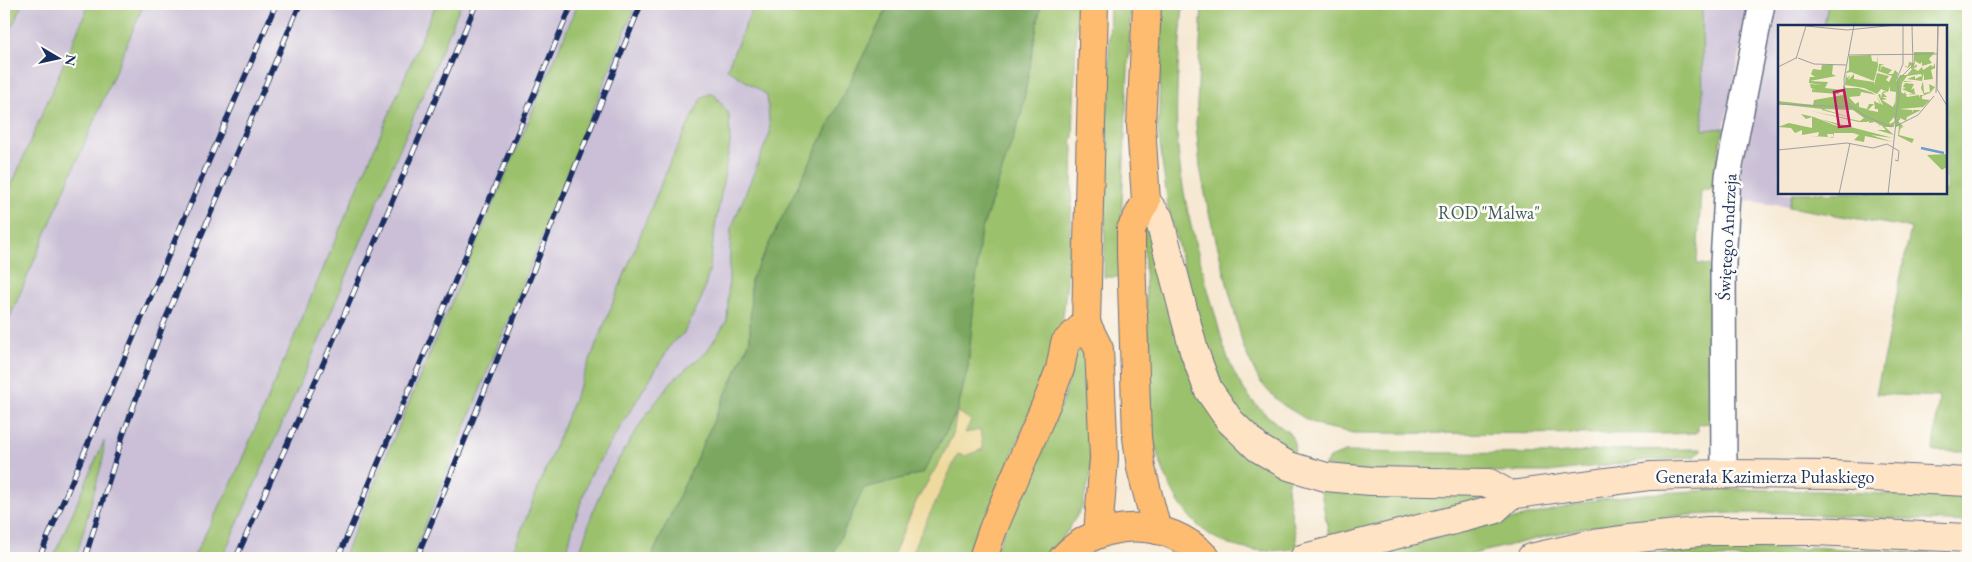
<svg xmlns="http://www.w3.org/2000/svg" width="1972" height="562" viewBox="0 0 1972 562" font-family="'EB Garamond',serif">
  <rect width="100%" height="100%" fill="#fdfcf7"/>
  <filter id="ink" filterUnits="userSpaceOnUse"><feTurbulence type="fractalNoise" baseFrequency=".02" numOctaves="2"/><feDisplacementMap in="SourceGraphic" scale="10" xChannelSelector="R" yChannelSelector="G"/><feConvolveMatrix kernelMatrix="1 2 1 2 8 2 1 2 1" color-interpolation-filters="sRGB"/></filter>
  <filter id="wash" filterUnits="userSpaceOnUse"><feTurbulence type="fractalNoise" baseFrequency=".0096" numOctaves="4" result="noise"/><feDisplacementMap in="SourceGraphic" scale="20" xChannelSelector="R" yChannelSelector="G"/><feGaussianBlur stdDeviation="1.12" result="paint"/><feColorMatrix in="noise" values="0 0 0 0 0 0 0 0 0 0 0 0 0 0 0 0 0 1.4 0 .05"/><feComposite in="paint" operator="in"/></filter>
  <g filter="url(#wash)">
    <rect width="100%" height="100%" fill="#f6e8d2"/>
    <g fill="#cabfd6">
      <path d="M22 4H889L751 280 651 558H4V46Z"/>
      <path d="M1702 4H1751L1724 128 1703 131Z"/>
      <path d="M1775 4H1828L1824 26H1780V192L1792 193 1789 207 1736 199 1740 166Z"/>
    </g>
    <g fill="#9bc16c" stroke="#5b7865">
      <path d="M4 4H22L4 46Z"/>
      <path d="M89 4H144L4 331V203Z"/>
      <path d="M436 4H461L322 334 222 558H193L234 478Z"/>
      <path d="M578 4H636L412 558H343Z"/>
      <path d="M754 4H889L751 280 750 341 651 558H578L593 511 608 476 646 415 672 381 707 351 727 321 731 229 770 133 767 95 727 69Z"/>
      <path d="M1041 4H1077L1073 138 1071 141 1073 148C1071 212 1071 277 1059 340L970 558H909L932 505 958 453 965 434 957 412 953 434 942 457 916 502 892 558H831L864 488 923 473 957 412 968 367 980 235 1021 115Z"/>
      <path d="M1110 4H1131L1121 227V277H1104Z"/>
      <path d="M1163 4H1183C1180 46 1175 90 1177 133 1180 205 1205 275 1223 344 1237 388 1253 406 1289 433 1294 440 1296 447 1293 455L1283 450 1244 420 1211 368 1168 208 1158 129Z"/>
      <path d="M1202 4H1702L1703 130 1724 128 1718 154 1714 188 1701 191 1697 262 1698 264 1710 265 1713 423 1698 424V431L1695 433 1664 434 1353 433 1324 427 1309 421 1283 405 1270 393 1259 380 1244 349 1208 209 1200 167 1196 124Z"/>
      <path d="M1828 4H1968V451H1933L1939 397 1876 394 1911 228 1789 207 1792 193 1946 192V26H1824Z"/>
      <path d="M713 93 729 114 730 143 715 228 709 272 702 297 684 333 672 343 590 476 574 523 565 558H510L669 164 702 97Z"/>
      <path d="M1143 219 1146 220 1184 354 1289 476 1287 490 1298 548C1231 560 1188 534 1164 472 1158 457 1152 440 1150 424 1146 397 1148 368 1147 341 1146 300 1145 260 1143 219Z"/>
      <path d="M1082 346 1086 349 1091 474 1082 507 1067 532 1047 558H993L1013 508 1046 441 1063 400 1077 350Z"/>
      <path d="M104 441 103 459 76 558H53Z"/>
      <path d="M1702 449 1694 457 1640 461 1549 472 1353 471 1324 466 1330 458 1345 452 1554 454 1603 450Z"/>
      <path d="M1320 487 1494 496 1330 541Z"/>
      <path d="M1729 489 1821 491 1968 498V522L1781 513H1731L1672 516 1581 528 1457 558H1392L1389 548 1600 499 1644 494Z"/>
      <path d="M1808 547 1968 556V558H1650L1653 554C1704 549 1755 548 1807 549Z"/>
    </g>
    <path fill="#7ca760" stroke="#4c6b5f" d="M889 4H1041L1021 115 980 235 968 367 957 412 923 473 864 488 831 558H651L750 341 751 280Z"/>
    <path fill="#eeda9e" stroke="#84847e" d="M957 412 971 420 965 433 980 430 983 449 965 456 958 454 909 558H892L916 502 942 457 953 434Z"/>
  </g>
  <g filter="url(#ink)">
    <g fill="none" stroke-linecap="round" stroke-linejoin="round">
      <g stroke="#687087" stroke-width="28">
        <path id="street" d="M1724 474 1723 263 1728 176 1762 4"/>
      </g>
      <g stroke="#687087" stroke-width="30">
        <g id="secondary">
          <path d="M1146 201 1159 218 1194 351 1208 389 1230 421 1258 448 1289 466 1326 477 1371 481 1489 483 1510 495"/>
          <path d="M1304 558 1494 510 1510 495 1650 476 1724 474 1832 475 1968 482"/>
          <path d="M1531 558 1593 544 1628 539 1708 531H1814L1968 538"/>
        </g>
      </g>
      <g stroke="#687087" stroke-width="30">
        <g id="primary">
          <path d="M1094 4 1086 323 1099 349 1104 458 1098 534"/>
          <path d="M1147 4 1141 125 1146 201 1131 229V254L1137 437 1141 468 1157 530"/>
          <path d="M983 558 993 529 1050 395 1060 369 1065 343 1086 323"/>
          <path d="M1063 558C1099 518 1170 517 1206 558"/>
        </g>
      </g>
      <use href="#street" stroke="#fff" stroke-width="25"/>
      <use href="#secondary" stroke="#fee4c5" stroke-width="28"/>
      <use href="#primary" stroke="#fdbc6f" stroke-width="28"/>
      <g stroke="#1b2f5e" stroke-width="5.5">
        <g id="rail">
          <path d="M39 558 276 4"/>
          <path d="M85 558 123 435 163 325 300 4"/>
          <path d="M236 558 327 355 476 4"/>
          <path d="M338 558 572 4"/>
          <path d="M417 558 641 4"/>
        </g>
      </g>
      <use href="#rail" stroke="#fdfcf7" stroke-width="4" stroke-dasharray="11" stroke-linecap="butt"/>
    </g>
  </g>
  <g text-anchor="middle" stroke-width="5" stroke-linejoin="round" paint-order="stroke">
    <g font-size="18" fill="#415b62" stroke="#fdfcf7">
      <text x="1489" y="219">ROD "Malwa"</text>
    </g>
    <g font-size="18" fill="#1b2f5e" stroke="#fdfcf7">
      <text transform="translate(1727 237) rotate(-87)" y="6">Świętego Andrzeja</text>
      <text x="1765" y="483">Generała Kazimierza Pułaskiego</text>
    </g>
  </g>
  <g transform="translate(1778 25)">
    <rect width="169" height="169" fill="#f6e8d2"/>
    <path d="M136 27H157L151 34 154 38 144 41V37L142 39 137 36 136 42 138 39 139 42 133 44V40L130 43 125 40 130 42 131 37 136 38ZM99 29 100 41 96 56 73 47 68 48 69 53 72 50 70 55 76 49V54L96 57V60L99 48 111 51 108 55 111 57 114 51 100 46 101 39H107L103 40 102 46 104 41 114 45 110 49H115L117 45 120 48 118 57 122 50H129L135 43 140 46 144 42 145 45 153 40 155 42 157 38V43L153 45 155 54 146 55V48L144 56 129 54 137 51V54L143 51 145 53 143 49 129 51 124 58 123 67 126 69 127 66V68L129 70 135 69 124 64 128 63 125 62 126 56H136L126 57 125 62 127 58 136 59 133 65 136 63 137 69 138 64 137 69H141L128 70 129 72 141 70V73L142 70H146L143 63 145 56 146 68 152 67 151 59 147 57 157 62 152 68 144 71V74L152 75 145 82 121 84 134 85 135 88V85H143L129 92 128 96 122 93 120 96 125 101 122 103 127 101 122 104 121 110 136 114 134 118 120 111 121 101 118 102 116 92 111 98 114 100 112 99 117 96 116 102H107L116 110 99 105H108L103 100 100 102 102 100 97 97 91 98V94V96L89 97H81L33 86 82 96 86 93 75 85 45 84 78 94 44 85V84L0 79V76L35 80 36 75 65 70V60L68 63H80L93 67 98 70 94 69 95 74 94 69 83 67 82 71 71 72 77 79 81 77V82L89 84 91 79H96L90 85 100 87V84H97L96 76 102 79 99 71 103 79 105 80 100 70 102 69 103 73 104 68 106 66 109 67 105 68 109 72H104L109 74 104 75 115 82 117 77V82L118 67 112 66V61L110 67 103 64 99 69 86 63 67 60 68 47 71 45V31L93 30 94 36 99 37ZM44 40H55L54 49 58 51 32 56 50 57 47 63 64 65 60 69 34 67V64L38 65 33 63 32 59 44 60 31 58V56L32 52H37L33 49 35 44 43 45ZM23 89 36 92 56 100 68 103 42 94 115 113 93 110 115 117 87 111 86 117 76 115 81 110 75 108H56L55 113 51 112H55V109H49L50 112 34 111H40L41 107 24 110V105L17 108 13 103 0 102 11 98 34 103V92L28 94ZM169 129V142L164 145 149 130Z" fill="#9bc16c"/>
    <path fill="none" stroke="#6d9cd5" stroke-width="2.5" d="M143 123 166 128"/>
    <path fill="none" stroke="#9e9ea4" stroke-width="1" d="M76 0 66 54 67 72 71 80 89 92 114 102M160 0 159 64 169 81M70 30 160 29M20 33 36 39 68 40M18 34 28 1 69 5 118 0M0 42 18 33M119 53 125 39V0M121 54 135 40 134 0M158 68 160 0M0 79 73 82M117 97 121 70 119 53M118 101 140 90 156 71M0 125 69 118 95 123 109 119 121 126 120 136 117 135M61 169 72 118M110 169 118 97 122 94"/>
    <path fill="#c2185b" fill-opacity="0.15" stroke="#c2185b" stroke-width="2.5" d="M66 65 72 101 61 102 56 67Z"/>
    <rect width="169" height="169" fill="none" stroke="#1b2f5e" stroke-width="2.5"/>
  </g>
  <rect width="1972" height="562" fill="none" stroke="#fdfcf7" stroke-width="20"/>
  <g transform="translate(58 58) rotate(99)" stroke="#fdfcf7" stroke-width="4" paint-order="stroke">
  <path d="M0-4L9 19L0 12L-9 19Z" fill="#1b2f5e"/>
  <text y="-8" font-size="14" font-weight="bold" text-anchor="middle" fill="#1b2f5e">N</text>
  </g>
</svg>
